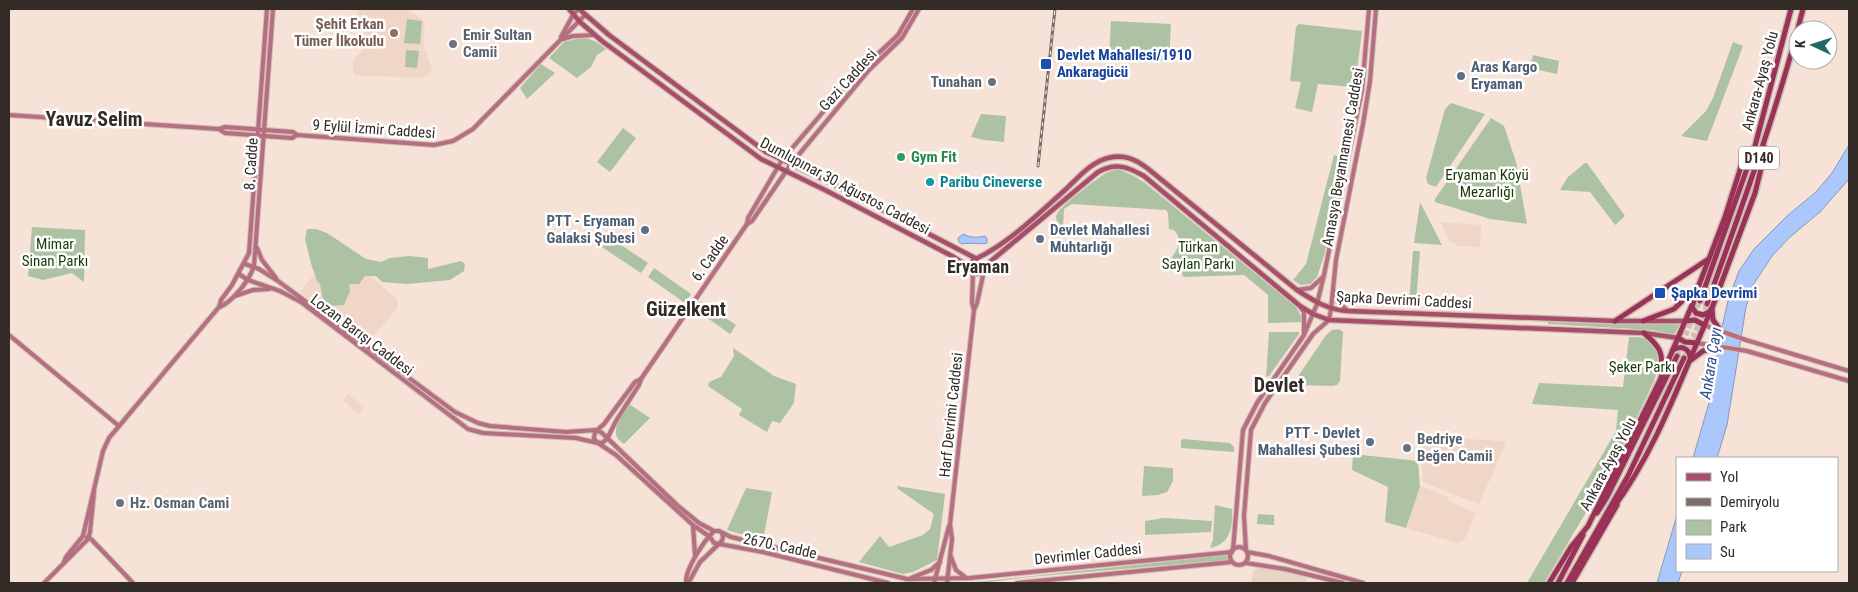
<svg xmlns="http://www.w3.org/2000/svg" width="1858" height="592" viewBox="0 0 1858 592" font-family="'Roboto Condensed',sans-serif">
  <rect width="100%" height="100%" fill="#f6e2d6"/>
  <path fill="#e7d6c6" d="M1265 567 1307 576 1306 583H1251L1253 571 1257 568Z"/>
  <g fill="#f0d6c6">
    <path d="M358 9H407L425 21 423 44 432 69 430 75 420 78 355 75 353 71V60L363 50 366 16 357 15Z"/>
    <path d="M1440 222 1481 225 1480 247 1458 246 1449 240Z"/>
    <path d="M366 272 397 299 398 307 368 343 300 292 312 277Z"/>
    <path d="M348 394 364 407 359 414 343 401Z"/>
    <path d="M1421 437 1507 441 1479 504 1423 482Z"/>
    <path d="M1421 486 1449 498V501L1476 513 1464 540 1457 543 1406 528 1420 487Z"/>
  </g>
  <g fill="#adc2a3">
    <path d="M407 19 422 21 420 44 404 43Z"/>
    <path d="M1111 21 1171 24 1169 61 1109 58Z"/>
    <path d="M1299 24 1362 31 1355 87 1318 84 1312 112 1295 108 1301 82 1290 81 1296 27Z"/>
    <path d="M580 38C592 38 597 42 606 49L597 55 591 67 577 78 549 58 564 42Z"/>
    <path d="M1733 42 1743 46 1707 141 1681 136 1706 111 1713 98Z"/>
    <path d="M406 50 419 51 417 68 405 67Z"/>
    <path d="M1533 55 1559 61 1557 74 1530 68Z"/>
    <path d="M541 64 555 73 527 99 520 88Z"/>
    <path d="M1451 103 1485 114 1436 187 1428 184 1426 178 1445 109Z"/>
    <path d="M981 114 1006 116 1004 142 984 140 971 137Z"/>
    <path d="M1491 118 1504 126 1516 162 1527 224 1490 219 1435 202V199Z"/>
    <path d="M623 128 636 138 610 172 597 162Z"/>
    <path d="M1334 155 1346 158 1324 256 1317 277 1310 284 1301 285 1293 280 1306 264Z"/>
    <path d="M1585 163H1587L1625 216 1615 225 1590 192 1560 190 1568 177Z"/>
    <path d="M1118 169 1134 176 1145 183 1296 307 1301 316V322L1268 323V295L1244 275 1183 277 1181 268 1170 260C1177 250 1184 241 1174 230L1169 229 1168 213 1166 210 1072 204 1064 209 1063 227C1059 224 1054 220 1057 214 1060 206 1098 178 1106 173 1110 171 1114 170 1118 169Z"/>
    <path d="M1420 202 1442 245 1414 243Z"/>
    <path d="M32 227 85 230 84 282 72 273 43 280 28 276Z"/>
    <path d="M307 229H316L327 233 366 259 381 262 390 258 409 256 428 258V269L461 261 465 264 464 271 450 280 407 284 382 282 376 276H365L359 284H349L350 291 344 305 324 306 320 284 317 281 312 267 305 239Z"/>
    <path d="M609 237 648 263 641 273 602 247Z"/>
    <path d="M1413 251H1420L1416 304 1409 303Z"/>
    <path d="M654 268 691 294 685 303 648 277Z"/>
    <path d="M700 301 736 325 730 334 695 309Z"/>
    <path d="M1548 322 1612 324 1680 323 1674 335 1653 330 1548 324Z"/>
    <path d="M1339 329 1343 332 1340 381 1337 385 1332 386 1300 385 1297 378 1326 335 1332 330Z"/>
    <path d="M1269 332H1299V334L1269 376 1266 377Z"/>
    <path d="M1629 337C1635 337 1641 337 1646 339 1665 347 1659 369 1653 383L1613 467 1544 583H1527L1616 431 1618 410 1532 404 1539 383 1623 387Z"/>
    <path d="M733 348 774 376 796 384 794 403 780 423 772 421 767 432 739 415 742 409 708 386 709 382 721 377 734 356Z"/>
    <path d="M629 404 650 418 624 444C607 434 621 417 629 404Z"/>
    <path d="M1183 439 1230 443 1234 447V452L1181 448V441Z"/>
    <path d="M1353 454 1418 461 1420 487 1406 528 1385 522 1388 487 1352 470Z"/>
    <path d="M1144 466 1173 468V481L1167 492 1158 495 1142 496Z"/>
    <path d="M897 486 945 494 937 560 913 572 903 574 859 562 880 536 889 547 923 535 930 529 934 514 898 489Z"/>
    <path d="M746 488 772 492 763 541 727 530Z"/>
    <path d="M1215 505 1232 509C1233 528 1230 544 1210 548L1213 540Z"/>
    <path d="M1258 514 1274 515V525L1257 524Z"/>
    <path d="M1164 518 1212 521 1211 532 1145 535V521Z"/>
    <path d="M1228 555V560L1029 577 981 583H955V582H977Z"/>
  </g>
  <g fill="#acc7fb" stroke="#8798bb">
    <path d="M1849 145V179L1820 212 1790 237 1772 256 1753 285 1746 307 1727 425 1717 458H1693L1713 389 1719 340 1728 301 1739 271 1754 249 1787 216 1816 192 1832 173Z"/>
    <path d="M963 234C971 238 976 238 985 236L987 239V243C983 245 970 242 962 244L959 242 958 238Z"/>
    <path d="M1677 515V571H1682L1678 583H1657Z"/>
  </g>
  <g fill="none" stroke-linecap="round" stroke-linejoin="round">
    <g stroke="#cfbdb3" stroke-width="5" stroke-dasharray="5 2.5" stroke-linecap="butt">
      <path d="M1677 356 1700 301"/>
      <path d="M1684 358 1707 304"/>
    </g>
    <g stroke="#cfbdb3" stroke-width="6">
      <g id="secondary">
        <path d="M913 9 898 35 853 77 782 160 748 218 747 224 752 221 791 164 869 70 902 38 919 9"/>
        <path d="M561 37 573 15 578 9"/>
        <path d="M563 39 573 36 595 35"/>
        <path d="M9 115 219 129"/>
        <path d="M225 127 293 132 297 135 292 138 225 133 219 129Z"/>
        <path d="M297 135 434 145 453 141 473 129 585 15"/>
        <path d="M257 248 262 260 276 278"/>
        <path d="M245 264 259 269 278 281 455 412 478 423 490 426 566 432 596 430 602 433 677 505 699 523 714 531H719L731 537 907 579 970 578 1232 552"/>
        <path d="M239 274 248 280 280 291 301 302 468 429 483 433 576 438 598 443 616 455 693 525 710 537"/>
        <path d="M1297 290 1311 288 1323 277"/>
        <path d="M1334 292 1337 301 1347 310"/>
        <path d="M235 296 253 290 269 289"/>
        <path d="M220 307C234 300 249 281 254 266L273 9"/>
        <path d="M1301 308 1304 312V333"/>
        <path d="M974 310 977 303 984 271"/>
        <path d="M1704 325 1746 340 1849 371"/>
        <path d="M9 335 119 426"/>
        <path d="M1697 343 1747 351 1849 381"/>
        <path d="M641 379 747 224"/>
        <path d="M641 379 639 385 616 421 607 439 602 443 596 442 594 438 595 432 604 424 635 382Z"/>
        <path d="M693 525 695 555"/>
        <path d="M714 531C704 541 685 569 686 583L690 580 700 562 722 541 723 537 722 533"/>
        <path d="M87 537 91 539 133 583"/>
        <path d="M710 537 714 543 763 552 888 583"/>
        <circle cx="1239" cy="556" r="9"/>
        <path d="M1233 550 1243 430 1257 403 1304 335 1317 304 1324 275 1362 90 1369 9"/>
        <path d="M1246 550 1244 516 1251 430 1265 403 1313 334 1329 320 1331 309 1336 260 1363 124 1370 81 1376 9"/>
        <path d="M1247 552 1269 556 1363 583"/>
        <path d="M951 557 956 570 965 577"/>
        <path d="M64 562 66 557 83 536 103 451 109 438 219 307 221 300 232 285 249 253 267 9"/>
        <path d="M1246 563 1285 569 1343 583"/>
        <path d="M911 578 931 570 940 562"/>
        <path d="M44 583 88 539 90 532 94 492"/>
        <path d="M934 583 949 526"/>
        <path d="M947 583 952 539 950 524 974 310 972 303 973 271"/>
        <path d="M1017 583 1232 562"/>
      </g>
    </g>
    <g stroke="#cfbdb3" stroke-width="7">
      <g id="primary">
        <path d="M569 9 580 22 602 41 761 159 825 190 952 256 972 269"/>
        <path d="M579 9 609 35 766 152 829 182 977 259"/>
        <path d="M1678 338 1644 333 1329 320 1313 314 1300 306 1144 176C1128 167 1116 162 1098 172L991 261C988 264 985 269 983 272 974 278 969 267 973 260 1006 246 1038 214 1065 190 1078 178 1091 162 1108 158 1124 154 1135 159 1147 168L1297 290C1314 301 1328 310 1348 311L1615 321H1686"/>
      </g>
    </g>
    <g stroke="#cfbdb3" stroke-width="8">
      <g id="highway">
        <path d="M1699 285 1692 307 1696 313 1703 315 1709 312 1712 308 1755 193 1764 157V147"/>
        <path d="M1700 301 1755 146 1791 9"/>
        <path d="M1707 304C1742 206 1778 109 1803 9"/>
        <path d="M1712 309 1713 320 1721 331"/>
        <path d="M1615 321 1707 260"/>
        <path d="M1643 321 1674 309 1699 285 1725 217 1745 154 1755 147"/>
        <path d="M1686 321 1695 320 1704 325"/>
        <path d="M1644 333C1659 346 1664 352 1661 373"/>
        <path d="M1678 338 1685 342 1697 343"/>
        <path d="M1673 350C1681 345 1689 348 1690 357"/>
        <path d="M1691 360 1703 351 1717 347"/>
        <path d="M1614 507C1658 447 1682 375 1712 308"/>
        <path d="M1597 513 1607 497 1677 356"/>
        <path d="M1549 583 1571 547 1588 526 1660 380 1692 305"/>
        <path d="M1558 583 1583 535"/>
        <path d="M1567 583 1628 476 1684 358"/>
        <path d="M1572 583 1617 505"/>
      </g>
    </g>
    <use href="#secondary" stroke="#b66e81" stroke-width="4"/>
    <use href="#primary" stroke="#a74f6a" stroke-width="4.5"/>
    <use href="#highway" stroke="#993256" stroke-width="5"/>
    <g stroke="#796d65" stroke-width="3">
      <path id="rail" d="M1038 166 1055 9"/>
    </g>
    <use href="#rail" stroke="#fff" stroke-width="1" stroke-dasharray="4" stroke-linecap="butt"/>
  </g>
  <circle fill="#8d6e63" stroke="#fff" stroke-width="2" cx="394" cy="33" r="5"/>
  <g fill="#6b7280" stroke="#fff" stroke-width="2">
    <circle cx="453" cy="44" r="5"/>
    <circle cx="992" cy="82" r="5"/>
    <circle cx="1407" cy="448" r="5"/>
    <circle cx="120" cy="503" r="5"/>
  </g>
  <g fill="#1a4fb4" stroke="#fff" stroke-width="2">
    <rect x="1040" y="58" width="12" height="12" rx="2.5"/>
    <rect x="1654" y="287" width="12" height="12" rx="2.5"/>
  </g>
  <g fill="#5c6f8a" stroke="#fff" stroke-width="2">
    <circle cx="1461" cy="76" r="5"/>
    <circle cx="645" cy="230" r="5"/>
    <circle cx="1040" cy="239" r="5"/>
    <circle cx="1370" cy="442" r="5"/>
  </g>
  <circle fill="#2e9e5b" stroke="#fff" stroke-width="2" cx="901" cy="157" r="5"/>
  <circle fill="#0f9aa8" stroke="#fff" stroke-width="2" cx="930" cy="182" r="5"/>
  <g text-anchor="middle" stroke-width="5" stroke-linejoin="round" paint-order="stroke">
    <rect fill="#fff" stroke="#706b67" stroke-width="1" x="1739" y="146.5" width="40" height="23" rx="4"/>
    <g font-size="14" font-weight="bold" fill="#322b26">
      <text x="1759" y="163">D140</text>
    </g>
    <g font-size="15" font-weight="bold" fill="#785e54" stroke="#fff" text-anchor="end">
      <text x="384" y="29">Şehit Erkan<tspan x="384" dy="17">Tümer İlkokulu</tspan></text>
    </g>
    <g font-size="15" font-weight="bold" fill="#5b616d" stroke="#fff" text-anchor="start">
      <text x="463" y="40">Emir Sultan<tspan x="463" dy="17">Camii</tspan></text>
      <text x="982" y="87" text-anchor="end">Tunahan</text>
      <text x="1417" y="444">Bedriye<tspan x="1417" dy="17">Beğen Camii</tspan></text>
      <text x="130" y="508">Hz. Osman Cami</text>
    </g>
    <g font-size="15" font-weight="bold" fill="#164399" stroke="#fff" text-anchor="start">
      <text x="1057" y="60">Devlet Mahallesi/1910<tspan x="1057" dy="17">Ankaragücü</tspan></text>
      <text x="1671" y="298">Şapka Devrimi</text>
    </g>
    <g font-size="15" font-weight="bold" fill="#4e5e75" stroke="#fff" text-anchor="start">
      <text x="1471" y="72">Aras Kargo<tspan x="1471" dy="17">Eryaman</tspan></text>
      <text x="635" y="226" text-anchor="end">PTT - Eryaman<tspan x="635" dy="17">Galaksi Şubesi</tspan></text>
      <text x="1050" y="235">Devlet Mahallesi<tspan x="1050" dy="17">Muhtarlığı</tspan></text>
      <text x="1360" y="438" text-anchor="end">PTT - Devlet<tspan x="1360" dy="17">Mahallesi Şubesi</tspan></text>
    </g>
    <g font-size="15" fill="#322b26" stroke="#fff">
      <text transform="translate(848 80) rotate(-48)" y="5">Gazi Caddesi</text>
      <text transform="translate(1760 81) rotate(-75)" y="5">Ankara-Ayaş Yolu</text>
      <text transform="translate(374 129) rotate(4)" y="5">9 Eylül İzmir Caddesi</text>
      <text transform="translate(1343 157) rotate(-80)" y="5">Amasya Beyannamesi Caddesi</text>
      <text transform="translate(251 164) rotate(-86)" y="5">8. Cadde</text>
      <text transform="translate(845 186) rotate(28)" y="5">Dumlupınar 30 Ağustos Caddesi</text>
      <text transform="translate(710 258) rotate(-55)" y="5">6. Cadde</text>
      <text transform="translate(1404 300) rotate(3)" y="5">Şapka Devrimi Caddesi</text>
      <text transform="translate(362 335) rotate(37)" y="5">Lozan Barışı Caddesi</text>
      <text transform="translate(951 415) rotate(-84)" y="5">Harf Devrimi Caddesi</text>
      <text transform="translate(1608 464) rotate(-62)" y="5">Ankara-Ayaş Yolu</text>
      <text transform="translate(780 546) rotate(12)" y="5">2670. Cadde</text>
      <text transform="translate(1088 554) rotate(-6)" y="5">Devrimler Caddesi</text>
    </g>
    <g font-size="15" font-weight="bold" fill="#27864d" stroke="#fff" text-anchor="start">
      <text x="911" y="162">Gym Fit</text>
    </g>
    <g font-size="15" fill="#1a3a04" stroke="#fff">
      <text x="1487" y="180">Eryaman Köyü<tspan x="1487" dy="17">Mezarlığı</tspan></text>
      <text x="55" y="249">Mimar<tspan x="55" dy="17">Sinan Parkı</tspan></text>
      <text x="1198" y="252">Türkan<tspan x="1198" dy="17">Saylan Parkı</tspan></text>
      <text x="1642" y="372">Şeker Parkı</text>
    </g>
    <g font-size="15" font-weight="bold" fill="#0d838f" stroke="#fff" text-anchor="start">
      <text x="940" y="187">Paribu Cineverse</text>
    </g>
    <g font-size="16" font-style="italic" fill="#314e8d" stroke="#fff">
      <text transform="translate(1710 363) rotate(-81)" y="6">Ankara Çayı</text>
    </g>
    <g font-size="18" font-weight="bold" fill="#322b26" stroke="#fff">
      <text x="978" y="273">Eryaman</text>
    </g>
    <g font-size="20" font-weight="bold" fill="#322b26" stroke="#fff">
      <text x="94" y="126">Yavuz Selim</text>
      <text x="686" y="316">Güzelkent</text>
      <text x="1279" y="392">Devlet</text>
    </g>
  </g>
  <rect width="1858" height="592" fill="none" stroke="#322b26" stroke-width="20"/>
  <rect x="1676" y="457" width="162" height="115" fill="#ffffff" stroke="#adaaa8"/>
  <rect x="1686" y="473" width="25" height="8" fill="#a74f6a" stroke="#adaaa8"/>
  <text x="1720" y="482" font-size="15" fill="#322b26">Yol</text>
  <rect x="1686" y="498" width="25" height="8" fill="#796d65" stroke="#adaaa8"/>
  <text x="1720" y="507" font-size="15" fill="#322b26">Demiryolu</text>
  <rect x="1686" y="520" width="25" height="15" fill="#adc2a3" stroke="#adaaa8"/>
  <text x="1720" y="532" font-size="15" fill="#322b26">Park</text>
  <rect x="1686" y="544" width="25" height="15" fill="#acc7fb" stroke="#adaaa8"/>
  <text x="1720" y="557" font-size="15" fill="#322b26">Su</text>
  <g transform="translate(1813 45) rotate(274)"><circle r="24" fill="#ffffff" stroke="#adaaa8"/>
  <path d="M0-4L9 19L0 12L-9 19Z" fill="#1f6a67"/>
  <text y="-8" font-size="14" font-weight="bold" text-anchor="middle" fill="#322b26">K</text>
  </g>
</svg>
